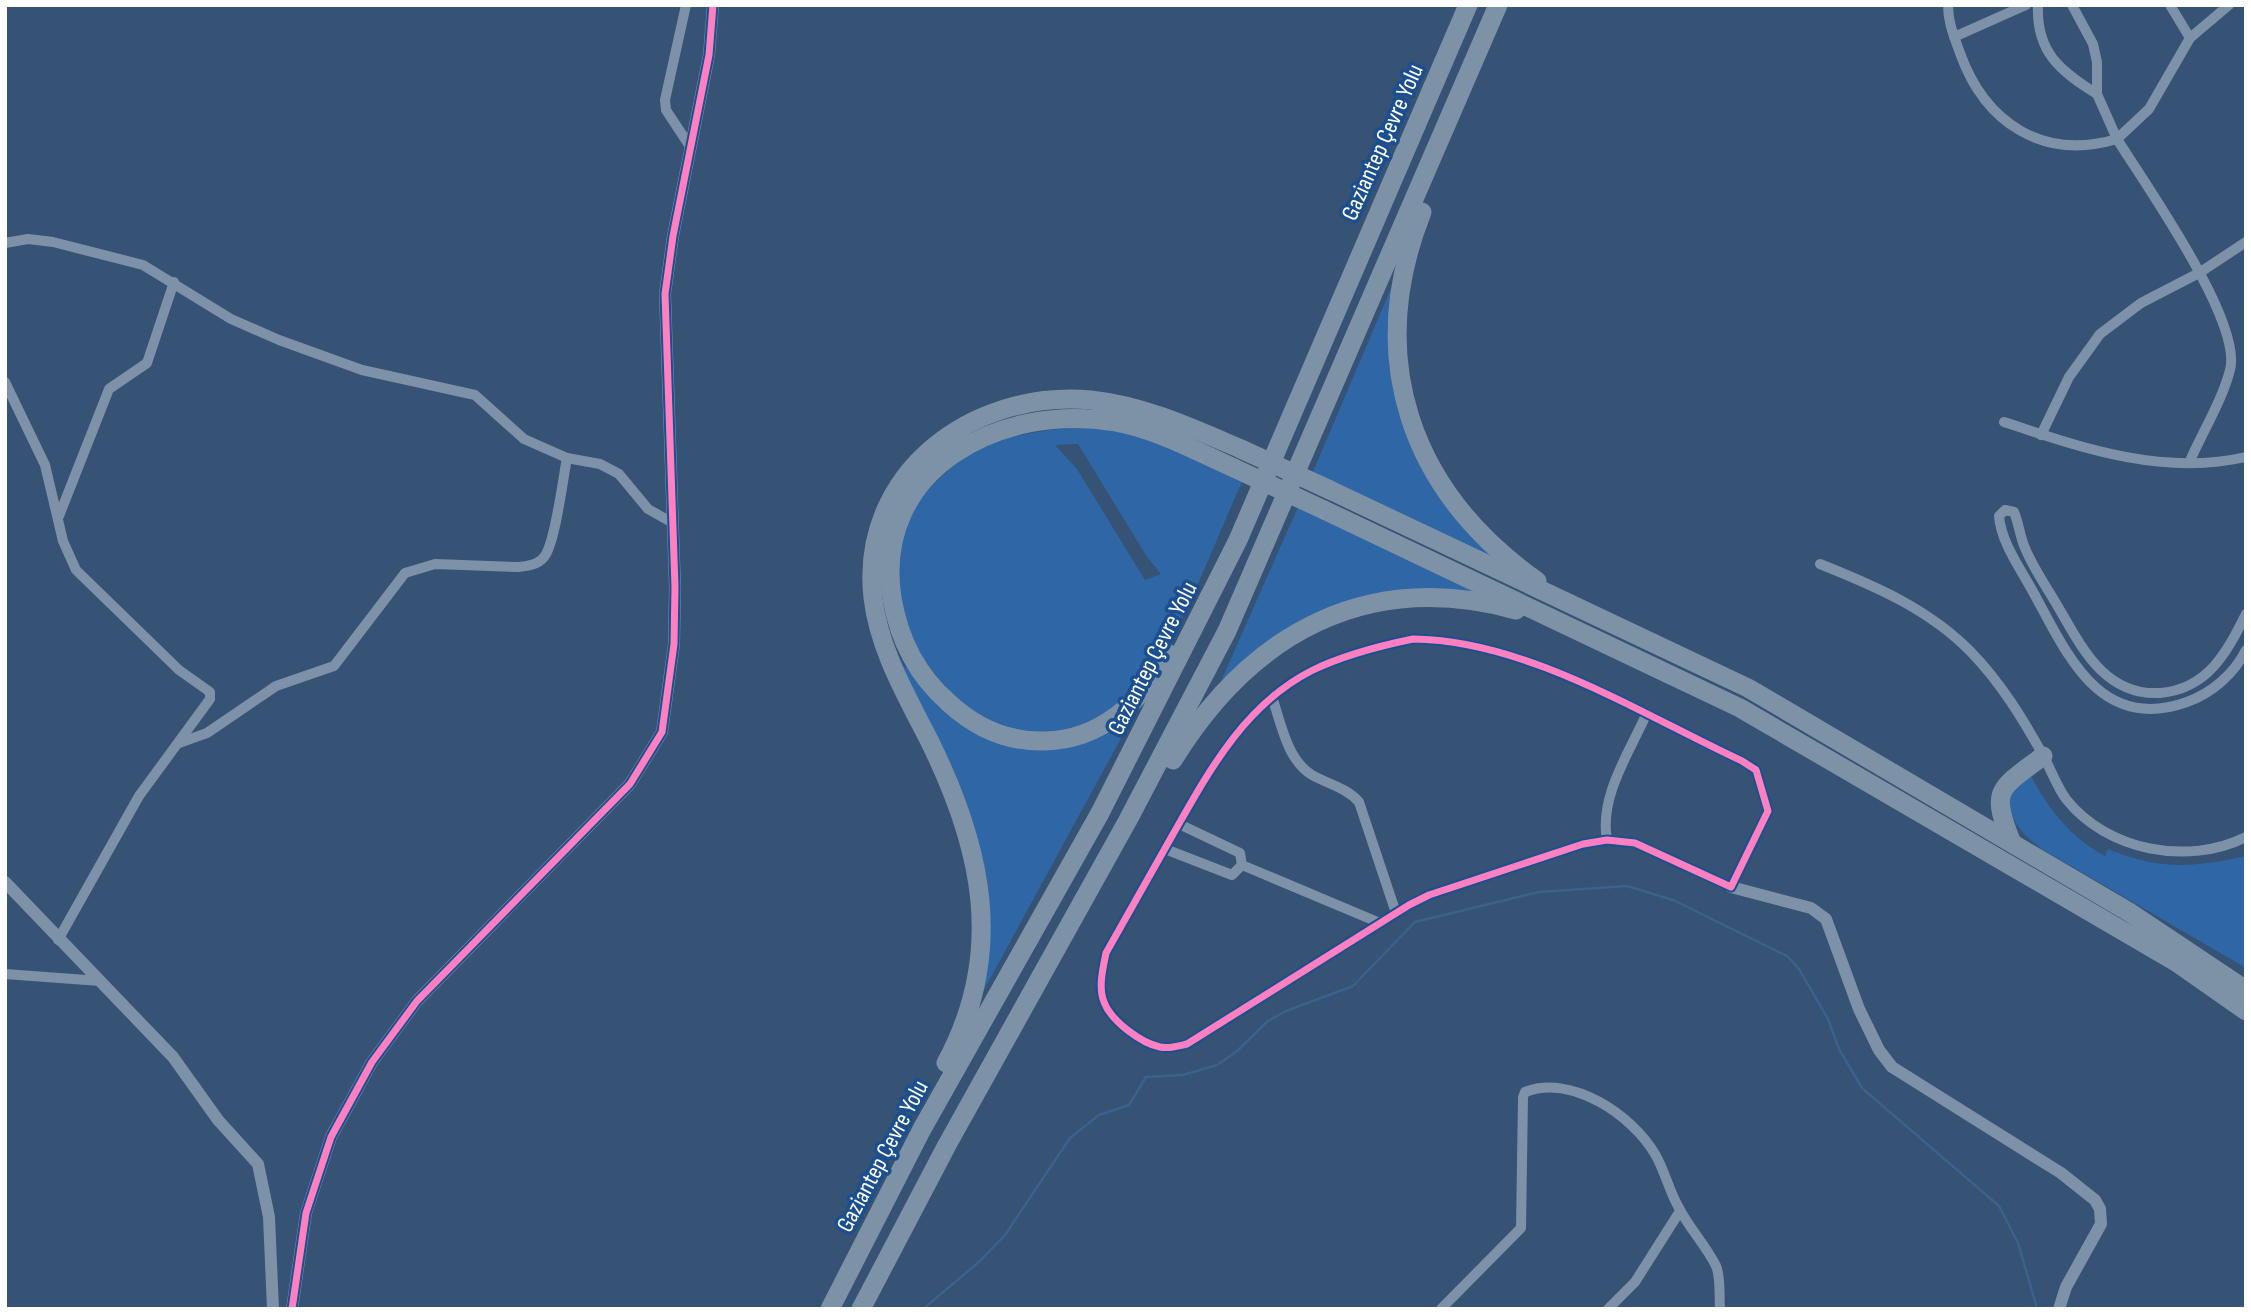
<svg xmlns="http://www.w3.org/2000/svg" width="2251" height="1314" viewBox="0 0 2251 1314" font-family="'Sofia Sans Condensed',sans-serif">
  <rect width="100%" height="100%" fill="#365274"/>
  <g fill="#2f66a5" fill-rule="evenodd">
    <path d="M1392 286 1387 330 1400 409 1504 564 1312 474Z"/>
    <path d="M1089 426 1135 434 1243 480C1211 548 1182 640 1129 694 998 826 816 593 939 479 949 470 959 459 971 452 1009 433 1048 430 1089 426ZM1078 444 1147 557 1161 574 1145 580 1077 469 1055 445Z"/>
    <path d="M1298 507 1495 595 1420 591 1263 646 1221 681Z"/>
    <path d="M891 642 905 668 908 662 1021 747 1137 709 979 999 989 911Z"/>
    <path d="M2031 776C2049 810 2071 838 2105 856L2108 849C2159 870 2192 868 2246 856V968L2045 851C2022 834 2011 824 2007 795Z"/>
  </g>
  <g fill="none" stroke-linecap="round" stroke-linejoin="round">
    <path stroke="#3b618d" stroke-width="2.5" d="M923 1309 980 1261 1005 1235 1070 1138 1099 1115 1129 1105 1146 1077 1183 1075 1217 1065 1237 1051 1268 1021 1286 1011 1353 986 1415 922 1539 892 1627 886 1673 900 1787 956 1799 969 1828 1019 1839 1049 1862 1088 1999 1206 2018 1243 2037 1308"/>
    <g stroke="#7d92a8" stroke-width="10">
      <path d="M686 5 665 100 666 110 691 148"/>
      <path d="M1948 5C1948 23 1954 36 1960 53 1985 123 2043 161 2117 139 2145 184 2243 322 2230 370 2222 401 2202 433 2189 463"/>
      <path d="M2038 5C2036 52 2060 71 2097 94"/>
      <path d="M2072 5 2093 44 2097 62V94L2117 139 2149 109 2190 38 2229 5"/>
      <path d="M2170 5 2190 38"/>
      <path d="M1954 37 2026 5"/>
      <path d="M5 243 28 239 53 242 143 265 231 319 279 340 362 370 475 395 524 439 567 458 600 464 619 474 648 509 671 522"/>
      <path d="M5 382 45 465 63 541 76 570 179 670 210 692V699L139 796 58 940"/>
      <path d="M2004 422C2082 448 2163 476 2246 457"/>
      <path d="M2041 435 2069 377 2100 334 2141 303 2199 273 2246 242"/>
      <path d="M59 516 109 389 147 363 174 282"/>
      <path d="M1820 564C1875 586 1929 609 1971 652 2001 683 2023 719 2044 757 2051 770 2057 787 2066 799 2107 851 2188 866 2246 837"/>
      <path d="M2246 614C2227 652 2208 689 2160 693 2104 696 2081 646 2057 605 2046 586 2033 568 2025 548 2020 537 2019 524 2014 512L2005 510 1999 516C2001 542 2020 568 2032 590 2066 651 2098 734 2187 702 2212 693 2234 674 2246 650"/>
      <path d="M1413 639C1526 640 1641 714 1742 761L1756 770 1768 811 1731 887 1635 843 1607 840 1583 844 1429 895 1409 905 1187 1044C1178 1046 1169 1049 1160 1047 1141 1043 1111 1021 1104 1002 1098 987 1103 968 1106 953 1128 914 1150 875 1172 836 1208 773 1243 706 1311 671 1343 655 1379 646 1413 639Z"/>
      <path d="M1272 697C1281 723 1287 760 1312 775 1328 784 1347 788 1359 802L1396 913"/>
      <path d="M179 743 207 733 276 686 334 666 405 573 435 564 518 567C527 566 538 565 544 557 555 545 563 478 567 458"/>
      <path d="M1179 824 1240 853 1242 865 1380 923"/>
      <path d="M1607 840C1599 797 1629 753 1646 715"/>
      <path d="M1165 849 1232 875 1242 865"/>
      <path d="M5 974 100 981"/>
      <path d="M1441 1309 1521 1228 1523 1097 1525 1092C1572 1074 1632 1115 1655 1154 1665 1171 1669 1191 1679 1208 1689 1228 1707 1247 1716 1266 1721 1277 1719 1296 1720 1309"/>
      <path d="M1608 1309 1635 1282 1680 1211"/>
    </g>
    <g stroke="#7d92a8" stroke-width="12">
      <path d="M5 882 173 1057 218 1120 258 1164 269 1217 273 1309"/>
      <path d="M1731 887 1811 908 1826 919 1859 1009 1879 1050 1892 1067 2061 1173 2095 1200 2100 1209 2101 1224 2066 1287 2059 1309"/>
      <path d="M292 1309 306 1213 331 1137 372 1062 417 1001 630 784 662 732 674 644 675 587 665 294 673 236 709 55 713 5"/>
    </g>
    <g stroke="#7e92a7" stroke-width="19">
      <path d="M1422 212C1364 359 1410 491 1537 581"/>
      <path d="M1330 490 1748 688 2129 912 2246 990"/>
      <path d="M1324 510 1740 708 2176 962 2246 1011"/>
      <path d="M1169 654C1142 701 1101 740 1045 741 1008 742 976 728 949 703 917 675 899 640 892 598 872 468 1003 402 1115 422 1156 429 1196 451 1234 468"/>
      <path d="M1173 760C1251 633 1367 569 1516 610"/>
      <path d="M2012 843C1989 788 2000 789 2043 756"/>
      <path d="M946 1063C1006 952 982 847 929 740 906 695 879 649 873 598 859 473 973 389 1091 400 1145 406 1192 428 1241 449"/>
      <path d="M830 1309 922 1129 1100 813 1238 540 1468 5"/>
      <path d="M861 1309 947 1145 1128 820 1227 631 1498 5"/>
    </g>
    <g stroke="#7e92a7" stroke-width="19">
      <path d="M1241 449 1330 490"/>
      <path d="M1234 468 1324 510"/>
    </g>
    <g stroke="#1b4f8f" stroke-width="11">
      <g id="cycleway">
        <path d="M1413 639C1526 640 1641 714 1742 761L1756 770 1768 811 1731 887 1635 843 1607 840 1583 844 1429 895 1409 905 1187 1044C1178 1046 1169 1049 1160 1047 1141 1043 1111 1021 1104 1002 1098 987 1103 968 1106 953 1128 914 1150 875 1172 836 1208 773 1243 706 1311 671 1343 655 1379 646 1413 639Z"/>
        <path d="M292 1309 306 1213 331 1137 372 1062 417 1001 630 784 662 732 674 644 675 587 665 294 673 236 709 55 713 5"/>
      </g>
    </g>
    <use href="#cycleway" stroke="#ff80c0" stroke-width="7"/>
  </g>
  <g text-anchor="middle" stroke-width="7" stroke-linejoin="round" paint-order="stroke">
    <g font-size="24" fill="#fff" stroke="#1b4f8f">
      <text transform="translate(1382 142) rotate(-66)" y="8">Gaziantep Çevre Yolu</text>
      <text transform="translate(1152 658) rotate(-63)" y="8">Gaziantep Çevre Yolu</text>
      <text transform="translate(882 1156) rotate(-62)" y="8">Gaziantep Çevre Yolu</text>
    </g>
  </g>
  <rect width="2251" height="1314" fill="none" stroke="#ffffff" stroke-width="14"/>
</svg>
